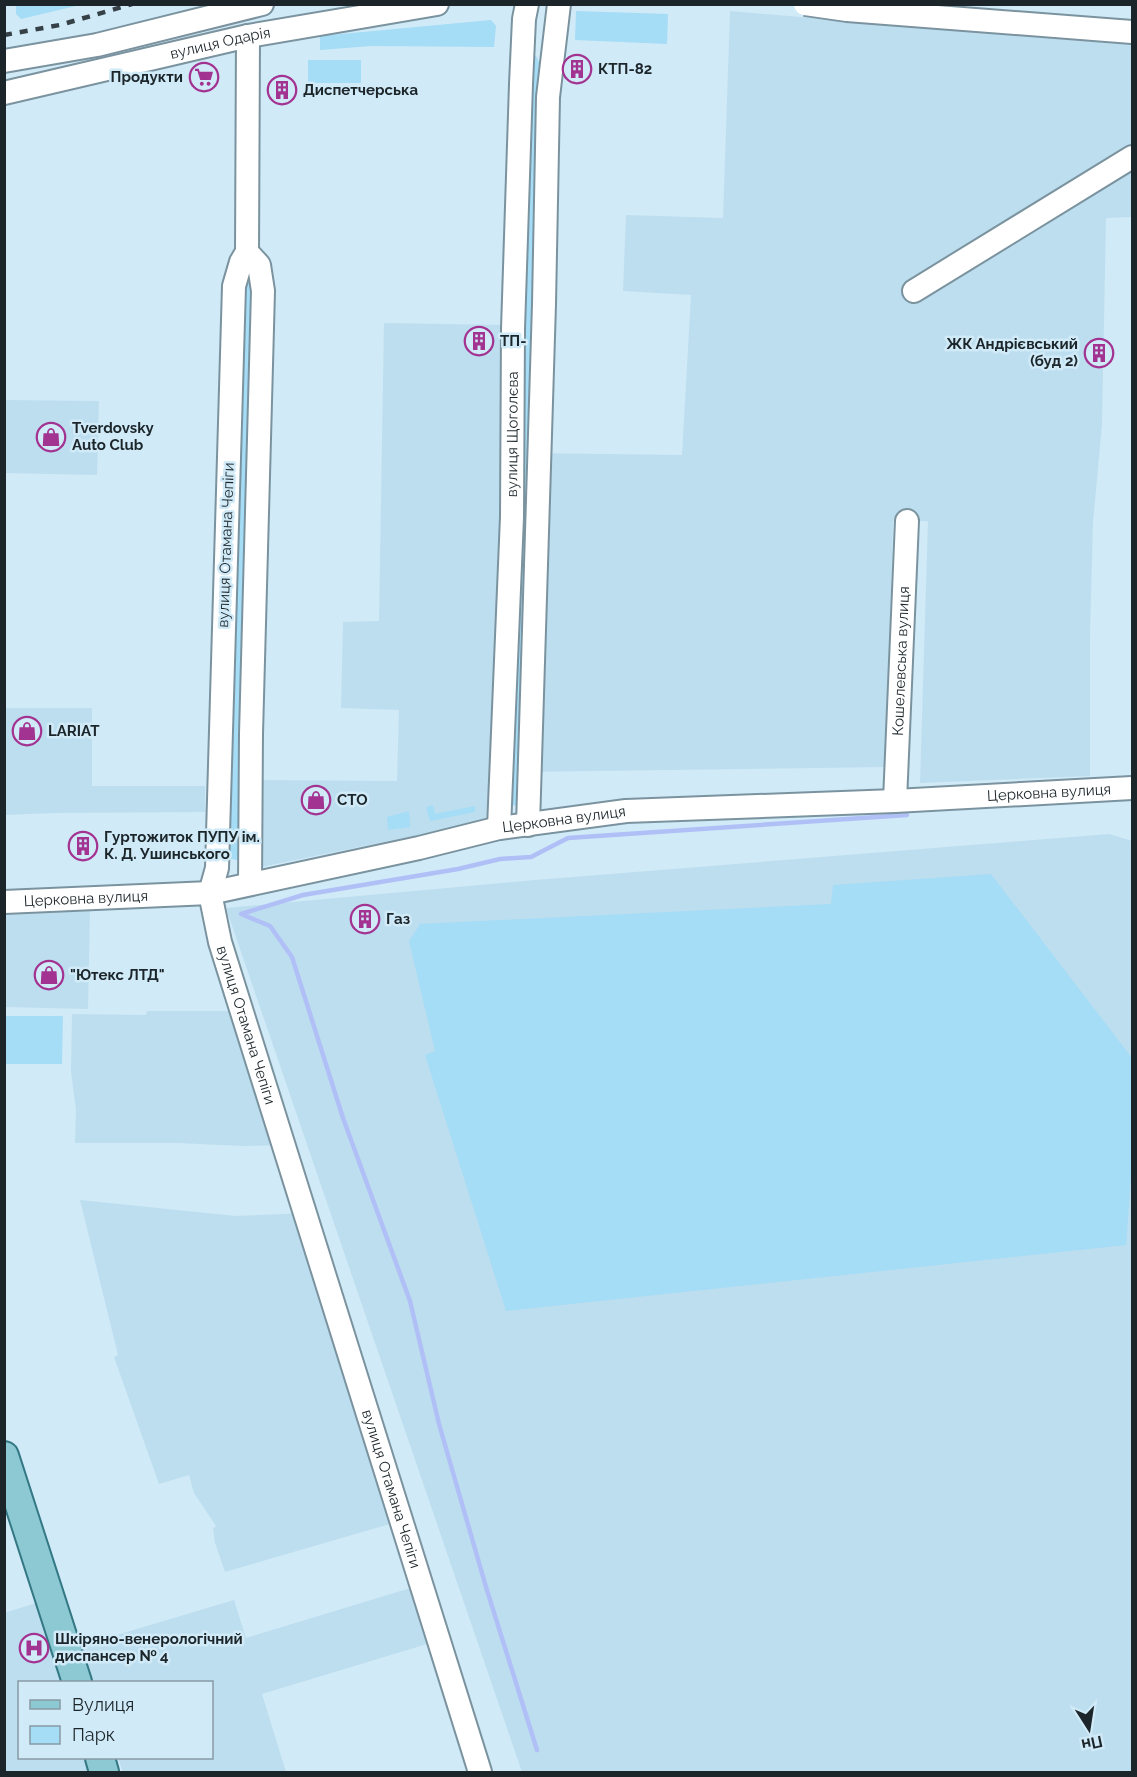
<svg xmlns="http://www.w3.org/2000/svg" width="1137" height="1777" viewBox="0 0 1137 1777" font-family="Raleway,sans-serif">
  <rect width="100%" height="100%" fill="#d0eaf7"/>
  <g fill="#bddeef">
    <path d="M730 11 1132 45V217L1106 218 1102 425 1093 522 1090 634V776L920 783 928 521H893L886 767 521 772 527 453 682 455 691 295 623 291 626 215 723 218Z"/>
    <path d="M384 323 505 325 501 818 261 867 253 780 397 781 399 710 341 708 343 622 379 621Z"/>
    <path d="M5 400 99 401 97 475 5 473Z"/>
    <path d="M5 708H92V786H205V812L56 813 5 815Z"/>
    <path d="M1109 834 1132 841V1772H522L226 908 535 880Z"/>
    <path d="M90 909 88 1009 5 1007 4 911Z"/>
    <path d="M147 1011H238L289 1145 243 1146 177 1143H75L76 1110 71 1072 72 1014 146 1015Z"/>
    <path d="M80 1200 236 1216 307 1213 407 1519 225 1572 215 1543 213 1529 216 1526 194 1493 189 1475 159 1484 114 1357 118 1355Z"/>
    <path d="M427 1583 447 1638 262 1694 286 1772H123L118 1758H212V1682H93L80 1646 234 1600 246 1638Z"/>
    <path d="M49 1599 73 1682H20V1758H93L97 1772H5L4 1613Z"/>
  </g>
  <g fill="#a5dcf6">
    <path d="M16 5V4L80 5 21 19 16 14Z"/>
    <path d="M576 11 668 14 667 44 575 40Z"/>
    <path d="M491 20 496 26 494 47 371 46 320 50V36Z"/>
    <path d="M531 56H536L540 64 521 794 515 806 511 804Z"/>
    <rect x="308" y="60" width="53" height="23"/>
    <path d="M244 279 255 281 245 858 236 860 228 858Z"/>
    <path d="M433 805 435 814 475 806V812L430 821 426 807Z"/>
    <path d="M409 811 410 827 388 830 387 817Z"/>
    <path d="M991 874 1132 1058V1161L1126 1245 506 1311 425 1055 435 1051 409 941 420 924 831 904 833 885Z"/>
    <path d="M5 1016H63L62 1064H5Z"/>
  </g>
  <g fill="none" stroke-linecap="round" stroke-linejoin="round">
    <path stroke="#b0c0f7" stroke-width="4.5" d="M537 1750 486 1587 439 1424 410 1301 343 1118 292 957 270 926 241 914 303 895 458 869 500 859 531 857 568 838 907 815"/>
    <g stroke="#7b939f" stroke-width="26">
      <g id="minor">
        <path id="s1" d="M248 36 247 252 241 262 234 286 217 868 210 893 220 942 480 1772"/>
        <path d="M4 61 97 45 262 4"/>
        <path id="s2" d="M4 93 248 36 437 4"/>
        <path d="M247 252 259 265 263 291 251 734 250 884"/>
        <path d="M914 291 1132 157"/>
        <path id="s3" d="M895 801 907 521"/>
        <path d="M528 825 544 304 548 97 559 4"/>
        <path id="s4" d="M499 828 512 517 513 329 521 84 524 19 527 4"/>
        <path id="s5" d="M4 902 210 893 419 848 499 828 626 811 895 801 1132 788"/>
      </g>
    </g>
    <g stroke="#337884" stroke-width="32">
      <g id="major">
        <path d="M4 1456 77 1682"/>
        <path d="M100 1758 104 1772"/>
      </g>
    </g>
    <use href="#minor" stroke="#fff" stroke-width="22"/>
    <use href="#major" stroke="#8cc9d2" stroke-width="28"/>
    <path stroke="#354147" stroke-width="4.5" stroke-dasharray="8 8" stroke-linecap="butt" d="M4 35 60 25 132 4"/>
    <g stroke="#7b939f" stroke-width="26" stroke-linecap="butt">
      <path id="minor-bridge" d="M805 4 847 10 1132 32"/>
    </g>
    <use href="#minor-bridge" stroke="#fff" stroke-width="22"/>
  </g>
  <defs>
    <g id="building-ring" transform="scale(1.5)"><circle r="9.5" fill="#d0eaf7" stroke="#a33391" stroke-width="1.5"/><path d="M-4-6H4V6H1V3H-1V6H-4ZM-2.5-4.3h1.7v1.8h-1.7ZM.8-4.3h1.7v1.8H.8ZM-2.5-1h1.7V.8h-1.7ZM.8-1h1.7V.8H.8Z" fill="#a33391"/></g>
    <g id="supermarket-ring" transform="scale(1.5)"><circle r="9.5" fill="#d0eaf7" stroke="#a33391" stroke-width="1.5"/><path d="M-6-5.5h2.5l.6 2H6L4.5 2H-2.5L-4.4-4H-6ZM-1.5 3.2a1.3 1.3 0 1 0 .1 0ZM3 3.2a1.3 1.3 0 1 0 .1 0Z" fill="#a33391"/></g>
    <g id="shop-ring" transform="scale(1.5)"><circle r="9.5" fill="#d0eaf7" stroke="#a33391" stroke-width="1.5"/><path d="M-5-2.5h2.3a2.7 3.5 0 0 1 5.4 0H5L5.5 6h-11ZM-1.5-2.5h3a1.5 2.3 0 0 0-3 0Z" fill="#a33391"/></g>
    <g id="hospital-ring" transform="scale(1.5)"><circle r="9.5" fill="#d0eaf7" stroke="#a33391" stroke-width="1.5"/><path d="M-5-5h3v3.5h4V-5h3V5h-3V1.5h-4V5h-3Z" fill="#a33391"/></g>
  </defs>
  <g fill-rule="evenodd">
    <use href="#building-ring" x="577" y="69"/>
    <use href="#supermarket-ring" x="204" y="77"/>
    <use href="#building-ring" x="282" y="90"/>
    <use href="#building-ring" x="479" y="341"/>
    <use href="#building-ring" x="1099" y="353"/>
    <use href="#shop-ring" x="51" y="437"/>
    <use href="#shop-ring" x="27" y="731"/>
    <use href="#shop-ring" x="316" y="800"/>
    <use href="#building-ring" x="83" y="846"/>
    <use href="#building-ring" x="365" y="919"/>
    <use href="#shop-ring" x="49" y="975"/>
    <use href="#hospital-ring" x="34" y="1648"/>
  </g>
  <g text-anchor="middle" stroke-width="5" stroke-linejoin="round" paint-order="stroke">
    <g font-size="15" fill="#1b252a" stroke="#d0eaf7">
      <text dy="5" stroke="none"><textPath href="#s2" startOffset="222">вулиця Одарія</textPath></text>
      <text dy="5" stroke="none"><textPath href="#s4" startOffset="394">вулиця Щоголєва</textPath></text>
      <text transform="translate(226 545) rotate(-88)" y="5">вулиця Отамана Чепіги</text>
      <text dy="5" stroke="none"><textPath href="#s3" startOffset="140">Кошелевська вулиця</textPath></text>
      <text dy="5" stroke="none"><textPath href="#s5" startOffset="1054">Церковна вулиця</textPath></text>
      <text dy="5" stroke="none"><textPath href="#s5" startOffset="568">Церковна вулиця</textPath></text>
      <text dy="5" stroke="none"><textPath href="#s5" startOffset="82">Церковна вулиця</textPath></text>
      <text dy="5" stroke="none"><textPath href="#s1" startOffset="998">вулиця Отамана Чепіги</textPath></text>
      <text dy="5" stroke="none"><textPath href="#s1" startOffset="1484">вулиця Отамана Чепіги</textPath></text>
    </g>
    <g font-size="15" font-weight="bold" fill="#1b252a" stroke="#d0eaf7" text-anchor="start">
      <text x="598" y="74">КТП-82</text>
      <text x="183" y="82" text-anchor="end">Продукти</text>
      <text x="303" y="95">Диспетчерська</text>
      <text x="500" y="346">ТП-</text>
      <text x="1078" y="349" text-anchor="end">ЖК Андрієвський<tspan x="1078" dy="17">(буд 2)</tspan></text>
      <text x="72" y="433">Tverdovsky<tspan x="72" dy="17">Auto Club</tspan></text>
      <text x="48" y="736">LARIAT</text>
      <text x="337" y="805">СТО</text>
      <text x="104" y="842">Гуртожиток ПУПУ ім.<tspan x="104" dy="17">К. Д. Ушинського</tspan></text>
      <text x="386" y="924">Газ</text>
      <text x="70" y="980">"Ютекс ЛТД"</text>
      <text x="55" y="1644">Шкіряно-венерологічний<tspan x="55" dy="17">диспансер № 4</tspan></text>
    </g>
  </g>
  <rect width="1137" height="1777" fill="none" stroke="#1b252a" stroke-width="12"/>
  <rect x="18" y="1681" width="195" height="78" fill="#d0eaf7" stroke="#889ba5" stroke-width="1.5"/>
  <rect x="30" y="1700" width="30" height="9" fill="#8cc9d2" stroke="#889ba5" stroke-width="1.5"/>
  <text x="72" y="1711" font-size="18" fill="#1b252a">Вулиця</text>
  <rect x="30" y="1726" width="30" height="18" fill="#a5dcf6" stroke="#889ba5" stroke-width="1.5"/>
  <text x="72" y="1741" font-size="18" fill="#1b252a">Парк</text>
  <g transform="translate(1089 1729) rotate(168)" stroke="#d0eaf7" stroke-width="4.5" paint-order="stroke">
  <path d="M0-4.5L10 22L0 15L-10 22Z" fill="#1b252a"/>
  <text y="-9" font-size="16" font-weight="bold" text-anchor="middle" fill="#1b252a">Пн</text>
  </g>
</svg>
